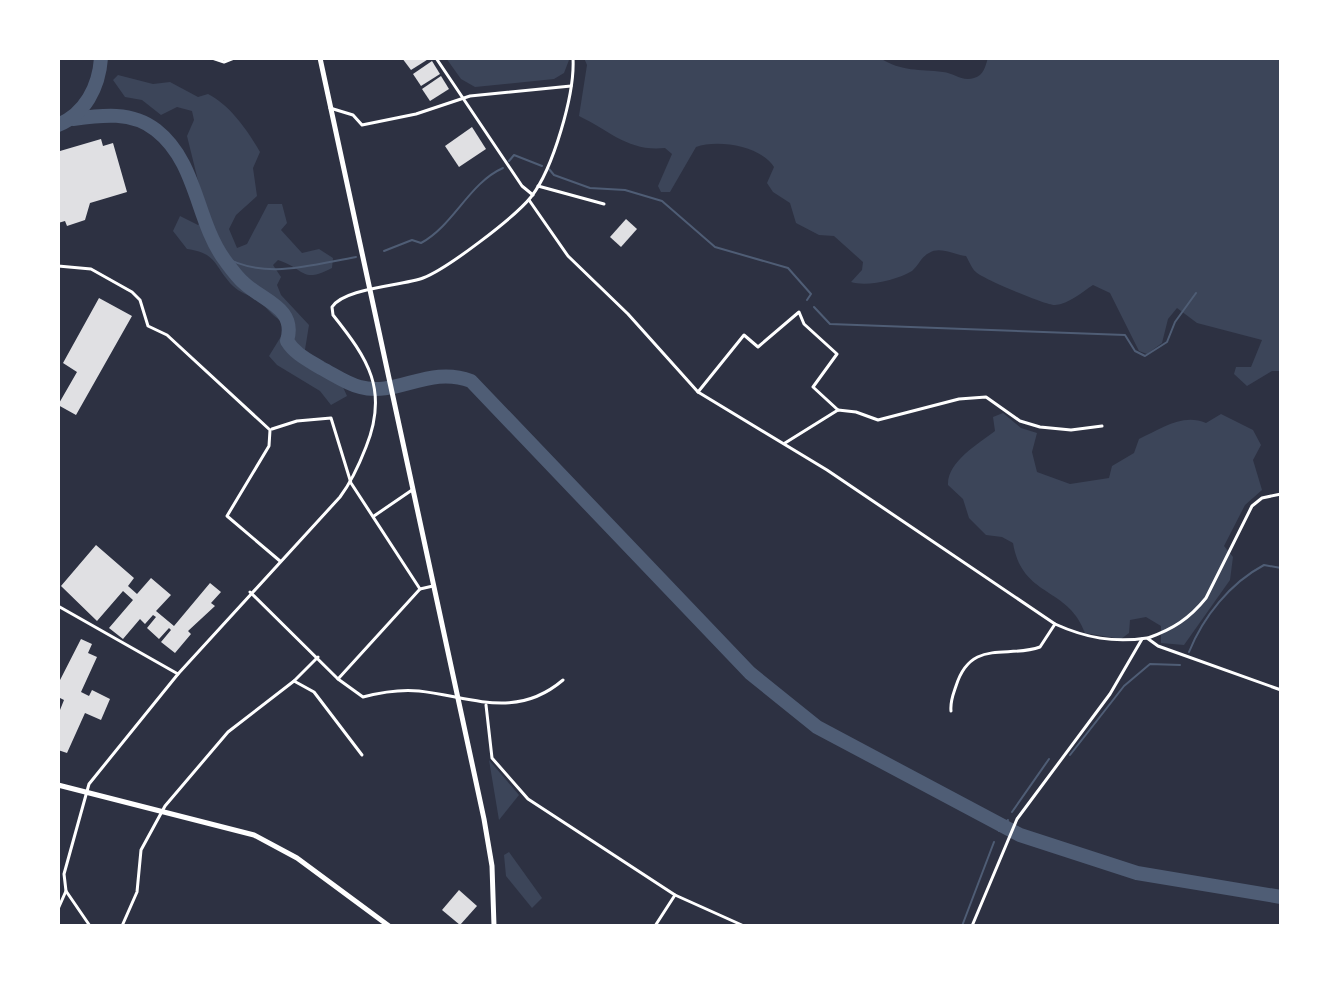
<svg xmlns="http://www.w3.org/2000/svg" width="1339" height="984" viewBox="0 0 1339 984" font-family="'Libre Baskerville',serif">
  <rect width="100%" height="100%" fill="#2d3142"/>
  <g fill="#3c4559">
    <path d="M446 58H880C902 72 919 69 943 72 954 73 962 82 974 78 984 75 985 67 988 58H1281V371H1272L1247 386 1234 374 1236 367H1251L1262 340 1197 323 1177 308 1168 319 1162 343 1147 354 1139 351 1110 293 1093 285C1082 292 1069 304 1055 305 1047 306 981 278 976 272 972 269 969 261 966 256 954 255 940 246 929 253 922 256 918 266 912 271 897 280 867 287 851 282L862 270 863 262 834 236 819 235 796 223 790 203 773 192 767 183 774 167C761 146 718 139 696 147L670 192H661L658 186 672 154 665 148C629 152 610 131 579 116L587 65 584 58 569 60 564 73 554 79 475 87 461 79Z"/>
    <path d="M118 75 153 84 170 82 198 97 208 94C230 105 248 131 260 152L253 168 257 196 236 215 229 229 237 248 247 244 268 204H282L287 223 281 230 302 253 319 249 333 258 332 268C301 284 306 269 278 260L273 265 281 277 277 285 281 295 309 325 303 362 342 385 347 396 331 405 320 391 277 365 269 356 285 330 283 322C271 316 266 305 255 299 247 294 240 293 233 286 214 267 218 253 187 249L173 231 180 216 198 225 207 217 187 136 194 120 192 111 177 107 161 115 142 100 125 97 113 80Z"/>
    <path d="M1003 413 1021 428 1037 433 1032 452 1037 472 1070 484 1109 478 1112 466 1134 453 1139 439C1161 429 1182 413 1206 423L1221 414 1253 430 1261 445 1253 460 1262 490 1245 505 1224 546 1233 557 1230 580 1184 645 1161 643V626L1146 617 1130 620 1129 633 1121 639 1085 633C1068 586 1022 598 1013 543L1002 537 986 535 969 518 963 499 948 485C947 462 978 444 995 431L993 417Z"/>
    <path d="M489 760 519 795 499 820Z"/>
    <path d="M509 852 542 898 532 908 506 876 504 855Z"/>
  </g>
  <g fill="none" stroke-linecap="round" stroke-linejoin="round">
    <g stroke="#4f5d75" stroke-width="2">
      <path d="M509 161 514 155 542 166"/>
      <path d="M549 169 554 175 590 188 625 190 662 201 715 247 788 268 811 294 807 300"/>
      <path d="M384 251 412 240 421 243C454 225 469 183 503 168"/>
      <path d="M221 255C263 281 311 265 356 257"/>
      <path d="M814 307 830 324 1125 335 1135 351 1145 356 1167 342 1175 322 1196 293"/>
      <path d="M1189 652C1203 617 1230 583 1264 565L1281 568"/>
      <path d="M1070 755 1124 686 1150 664 1180 665"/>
      <path d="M1012 812 1049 759"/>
      <path d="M999 831 1008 820"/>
      <path d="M962 926 994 842"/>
    </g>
    <g stroke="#4f5d75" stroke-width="14">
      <path d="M73 119C102 115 132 111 156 130 197 162 196 220 224 259 230 267 236 276 244 283 263 301 297 308 287 341 295 354 308 360 321 368 333 374 347 384 360 387 397 397 429 365 471 381L750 673 817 727 1020 835 1137 873 1281 897"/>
      <path d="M58 125C85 114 99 87 101 58"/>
    </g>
  </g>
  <g fill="#e0e0e3">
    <path d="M402 58H430L411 70Z"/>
    <path d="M432 61 440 74 421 86 413 74Z"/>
    <path d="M441 76 449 89 430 101 422 89Z"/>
    <path d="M472 127 486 149 459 167 445 146Z"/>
    <path d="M101 139 103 146 113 143 127 192 90 203 85 220 67 226 65 221 58 223 60 151Z"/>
    <path d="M626 219 637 229 621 247 610 237Z"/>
    <path d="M99 298 132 316 76 415 58 405 77 372 63 363Z"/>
    <path d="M96 545 134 578 128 586 137 594 151 578 171 595 156 611 174 626 210 583 221 592 211 603 215 606 188 631 191 634 175 653 161 642 171 630 169 628 159 639 147 628 156 617 153 615 145 624 140 619 123 639 109 628 133 600 123 591 97 621 61 586Z"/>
    <path d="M81 639 92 644 88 653 97 657 81 692 89 696 92 690 110 699 101 720 85 713 67 753 58 750V715L64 700 58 697V684Z"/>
    <path d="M459 890 477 906 460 925 442 910Z"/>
  </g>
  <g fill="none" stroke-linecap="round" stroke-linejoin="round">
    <g stroke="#fff" stroke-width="3">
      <path d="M212 58 224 62 234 58"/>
      <path d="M436 58 522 186 533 195"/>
      <path d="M330 108 353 115 362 125 416 114 470 96 571 86"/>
      <path d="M538 186 604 204"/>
      <path d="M529 200 568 256 628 314 698 392 827 470 1055 624C1086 638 1114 643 1147 638L1158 646 1281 690"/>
      <path d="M58 266 91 269 132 292 140 300 148 326 167 335 270 430 269 446 227 516 280 561"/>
      <path d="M698 392 744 335 758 347 799 312 804 324 837 354 813 387 838 410"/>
      <path d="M272 429 297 421 331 418 351 483 420 589"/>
      <path d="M785 443 838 410 856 412 878 420 959 399 986 397 1020 421 1040 427 1071 430 1102 426"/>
      <path d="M374 516 412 490"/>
      <path d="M250 592 338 679 363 697C382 692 399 689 419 691 472 697 516 720 563 680"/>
      <path d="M58 606 178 674"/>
      <path d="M1148 638C1173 629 1189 619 1206 598L1252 506 1262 498 1281 494"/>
      <path d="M338 679 420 589 433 586"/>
      <path d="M294 681 314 692 362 755"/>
      <path d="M486 705 492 758 528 799 675 895 744 926"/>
      <path d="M951 711C950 701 953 695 956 686 971 638 1007 659 1040 647L1055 624"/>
      <path d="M58 909 66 891"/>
      <path d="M90 926 66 891 64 874 89 784 178 674 340 497C352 481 359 465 366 447 389 390 368 359 333 315L332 307C344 288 401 286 423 278 447 269 515 217 531 197 553 169 575 94 573 58"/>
      <path d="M122 926 137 892 141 850 165 806 228 732 294 681 318 657"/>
      <path d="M655 926 675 895"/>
      <path d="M972 926 1017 819 1110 694 1142 639"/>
    </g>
    <g stroke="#fff" stroke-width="5">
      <path d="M320 58 484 819 492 866 494 926"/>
      <path d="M58 785 254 835 297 858 389 926"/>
    </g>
  </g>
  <rect width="1339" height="984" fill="none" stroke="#ffffff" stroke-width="120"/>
</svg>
